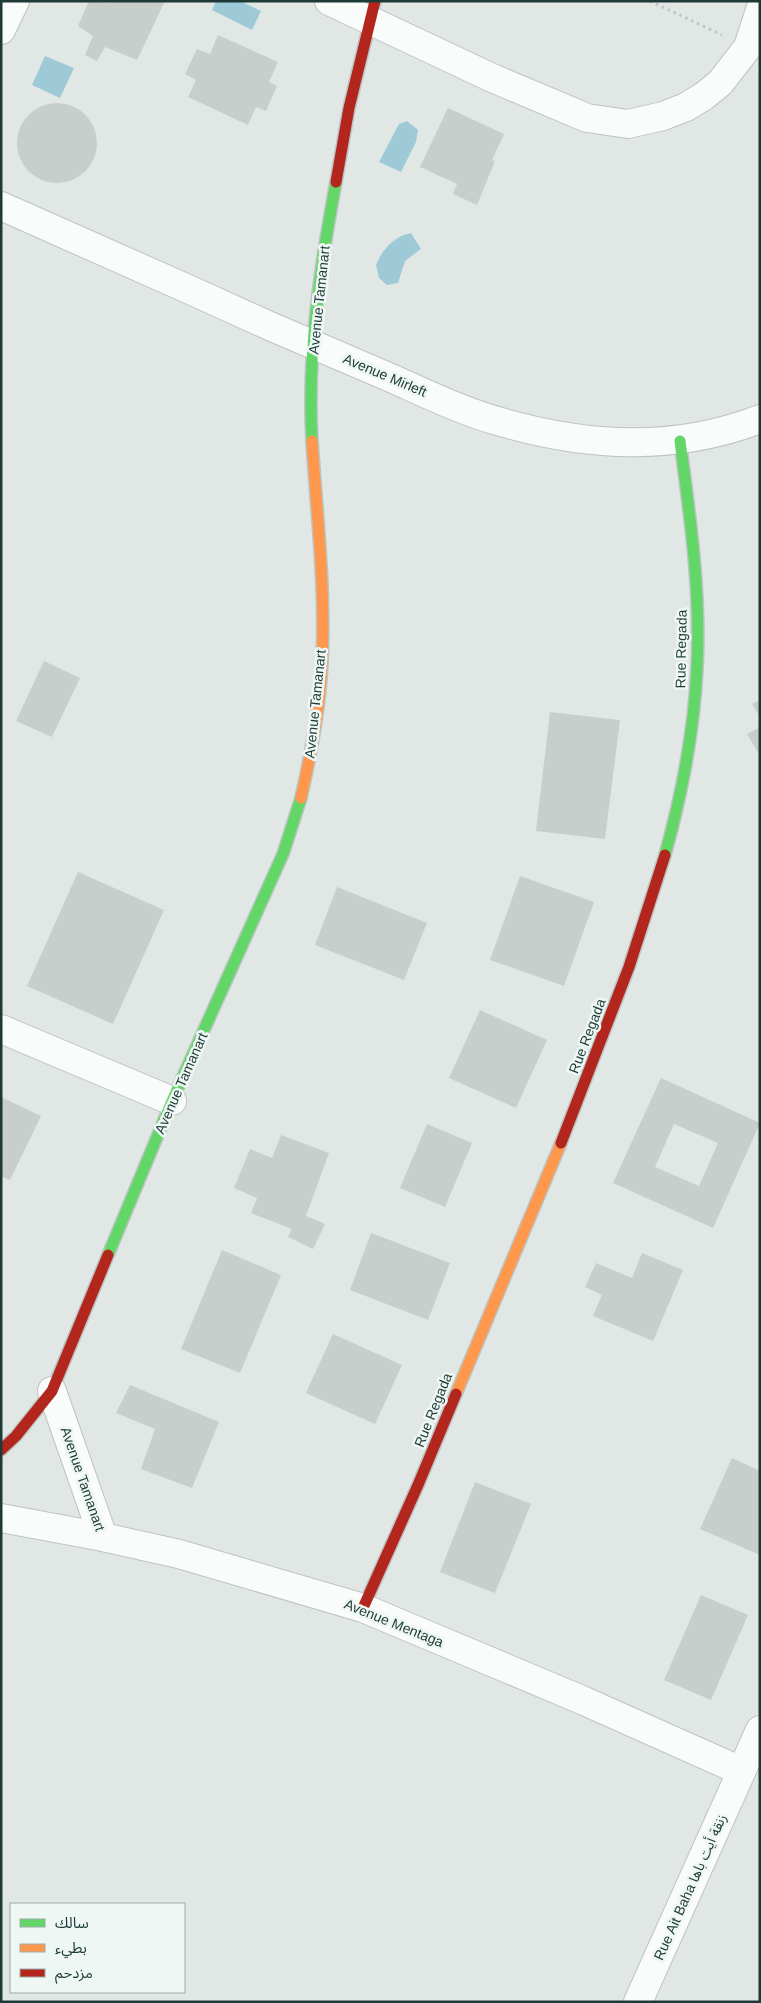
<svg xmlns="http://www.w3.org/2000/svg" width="761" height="2003" viewBox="0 0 761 2003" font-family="Arial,'Noto Sans Arabic',sans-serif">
  <rect width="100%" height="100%" fill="#e0e7e5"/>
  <g fill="#9ecad8">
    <path d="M216 1H240L261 11 252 30 212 10Z"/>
    <path d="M45 56 74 68 60 98 32 85Z"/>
    <path d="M407 121 418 130 416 142 401 172 379 162 399 124Z"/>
    <path d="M411 233 421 249 405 261 398 283 387 285 379 278 376 265C383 249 393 237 411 233Z"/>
  </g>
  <g fill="#c8cecc" fill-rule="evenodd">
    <path d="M89 1 108 3 109 1H165L137 60 105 47 97 61 85 55 93 36 78 26Z"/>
    <path d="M218 35 278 62 269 82 277 86 266 111 256 107 248 125 188 97 196 80 185 74 197 49 210 54Z"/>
    <circle cx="57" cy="143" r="40"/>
    <path d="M448 108 504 134 492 160 495 161 477 205 453 194 457 184 420 167Z"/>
    <path d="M44 661 80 678 52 737 16 721Z"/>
    <path d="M760 700V717L752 704Z"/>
    <path d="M550 712 620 720 605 839 536 831Z"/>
    <path d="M760 727V756L747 734Z"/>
    <path d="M78 872 164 910 113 1024 27 986Z"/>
    <path d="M520 876 594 902 564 986 490 960Z"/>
    <path d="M337 887 427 923 404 980 315 945Z"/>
    <path d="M480 1010 547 1040 516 1108 449 1078Z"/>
    <path d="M661 1078 760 1123 713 1228 613 1183ZM674 1124 718 1143 699 1186 655 1167Z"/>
    <path d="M1 1097 41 1116 10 1180 1 1176Z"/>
    <path d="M427 1124 472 1143 445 1207 400 1188Z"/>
    <path d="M281 1135 329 1153 306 1216 325 1224 313 1249 288 1237 292 1229 251 1213 257 1198 234 1188 250 1149 272 1158Z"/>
    <path d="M371 1233 450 1263 428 1320 350 1290Z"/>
    <path d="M222 1250 281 1275 240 1373 181 1349Z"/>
    <path d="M642 1253 683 1270 653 1341 593 1316 602 1295 585 1287 596 1263 632 1278Z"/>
    <path d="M333 1334 402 1365 375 1424 306 1393Z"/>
    <path d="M130 1385 219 1422 192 1488 141 1469 155 1429 116 1413Z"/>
    <path d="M732 1458 760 1471V1555L700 1529Z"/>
    <path d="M475 1482 531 1504 495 1593 440 1572Z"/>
    <path d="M701 1595 748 1615 711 1700 664 1680Z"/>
  </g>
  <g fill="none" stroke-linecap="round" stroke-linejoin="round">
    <g stroke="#bdc4c2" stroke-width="30">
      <g id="street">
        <path d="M329 1 490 77 587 118 628 124 663 116 686 107 704 96 720 83 748 47 760 10"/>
        <path d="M1 30 15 1"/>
        <path d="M1 206C92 246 182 286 272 327 312 344 352 361 391 378 427 394 464 412 501 422 588 447 674 452 760 419"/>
        <path d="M1 1029 172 1101"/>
        <path d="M52 1391 103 1537"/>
        <path d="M1 1518 103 1537 179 1554 363 1608 582 1700 741 1771"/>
        <path d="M638 2002 760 1730"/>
      </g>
    </g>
    <g stroke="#bcc5c2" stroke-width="14">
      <g id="fast">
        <path d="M312 441C307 353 320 268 336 182"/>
        <path d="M665 855C682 794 694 732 697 668 701 592 690 516 680 441"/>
        <path d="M108 1255 172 1101 283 854 301 798"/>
      </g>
    </g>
    <g stroke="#bcc5c2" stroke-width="14">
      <g id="slow">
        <path d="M301 798C310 758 318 719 321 678 327 599 317 519 312 441"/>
        <path d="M456 1394 561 1143"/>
      </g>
    </g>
    <g stroke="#bcc5c2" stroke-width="14">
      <g id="jam">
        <path d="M336 182 349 108 375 1"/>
        <path d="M561 1143 629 967 665 855"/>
        <path d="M1 1450 16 1436 52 1391 108 1255"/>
        <path d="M363 1608 418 1485 456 1394"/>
      </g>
    </g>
    <path stroke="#bfc7c6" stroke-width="3" stroke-dasharray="2.5 4" stroke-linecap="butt" d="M650 1 722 35"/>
    <use href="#street" stroke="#fafbfb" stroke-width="28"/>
    <use href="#fast" stroke="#63d668" stroke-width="11"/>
    <use href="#slow" stroke="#ff974d" stroke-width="11"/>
    <use href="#jam" stroke="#b3261e" stroke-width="11"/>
  </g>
  <g text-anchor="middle" stroke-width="5" stroke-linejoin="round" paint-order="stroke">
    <g font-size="14" fill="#1e3a36" stroke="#eef7f3">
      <text transform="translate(319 300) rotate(-84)" y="5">Avenue Tamanart</text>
      <text transform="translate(385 375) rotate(23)" y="5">Avenue Mirleft</text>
      <text transform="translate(681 649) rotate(-89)" y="5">Rue Regada</text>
      <text transform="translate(315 704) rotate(-84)" y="5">Avenue Tamanart</text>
      <text transform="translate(587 1036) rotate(-69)" y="5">Rue Regada</text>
      <text transform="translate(181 1083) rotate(-66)" y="5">Avenue Tamanart</text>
      <text transform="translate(433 1410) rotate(-68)" y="5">Rue Regada</text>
      <text transform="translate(83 1479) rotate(71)" y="5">Avenue Tamanart</text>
      <text transform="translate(394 1623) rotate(22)" y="5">Avenue Mentaga</text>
      <text transform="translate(690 1887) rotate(-66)" y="5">Rue Ait Baha زنقة أيت باها</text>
    </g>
  </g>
  <rect width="761" height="2003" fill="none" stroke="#1e3a36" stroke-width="5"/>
  <rect x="10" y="1903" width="175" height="90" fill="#eef7f3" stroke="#9baba7"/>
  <rect x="20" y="1919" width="25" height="8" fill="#63d668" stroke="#9baba7"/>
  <text x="55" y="1928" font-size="15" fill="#1e3a36">سالك</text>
  <rect x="20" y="1944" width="25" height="8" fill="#ff974d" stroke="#9baba7"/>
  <text x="55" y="1953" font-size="15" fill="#1e3a36">بطيء</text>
  <rect x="20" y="1969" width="25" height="8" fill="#b3261e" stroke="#9baba7"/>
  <text x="55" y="1978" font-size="15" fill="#1e3a36">مزدحم</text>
</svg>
